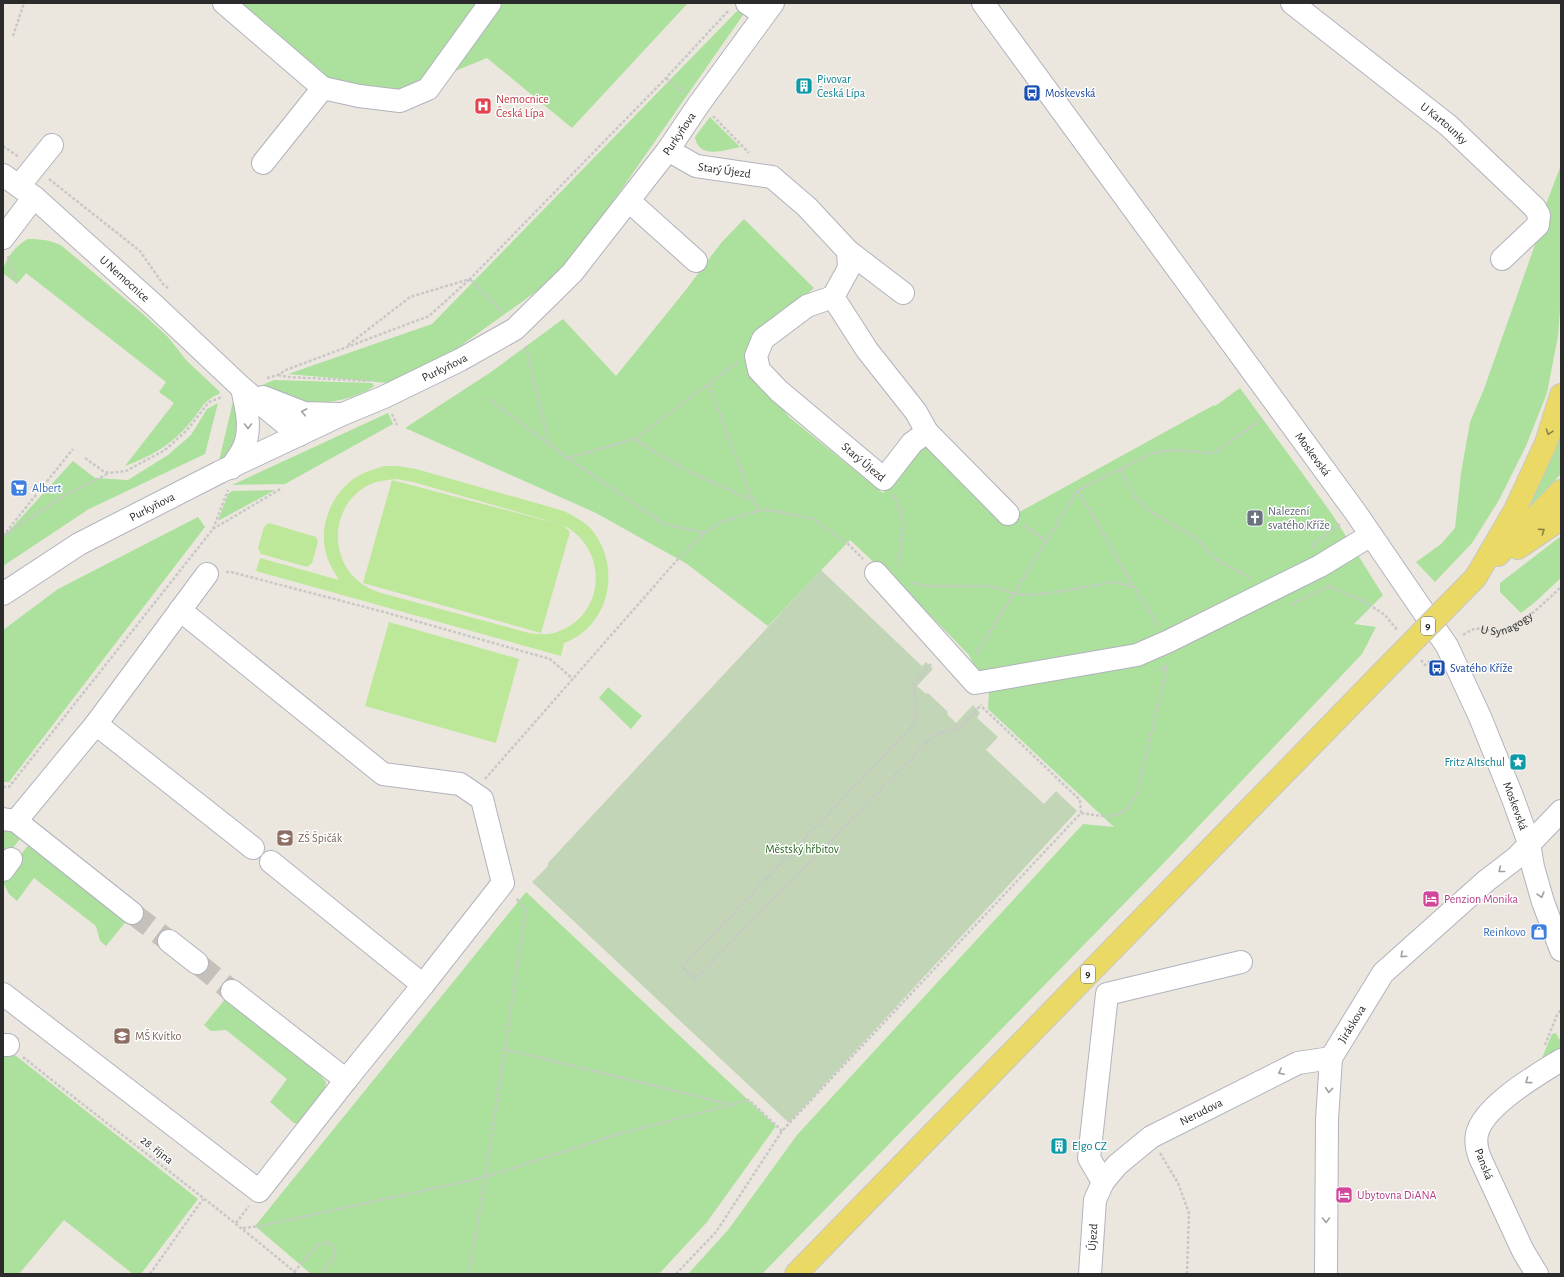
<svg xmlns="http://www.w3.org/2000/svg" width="1564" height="1277" viewBox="0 0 1564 1277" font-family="'Alegreya Sans',sans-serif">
  <rect width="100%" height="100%" fill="#ece7de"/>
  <g fill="#ace09d">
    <path d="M241 3H688L572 128 487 58 404 92 330 79Z"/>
    <path d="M739 9 743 15 582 246 544 286 456 349 388 383 288 374 432 324Z"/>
    <path d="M710 117 740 147C724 150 699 160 695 137Z"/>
    <path d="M1561 165V296L1558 336 1547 393 1526 446 1499 500 1472 543 1435 582 1416 562 1441 544 1455 528 1461 473 1470 422 1484 389 1538 236V225Z"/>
    <path d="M744 219 814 288 760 337 750 366 789 417 883 493 915 448 931 444 1005 520 1214 405 1215 406 1240 388 1332 514 1383 595 1354 624 1376 627 1362 654 1159 868 762 1274H688L728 1230 797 1135 1083 824 1114 827 988 709 989 691 968 654 885 569 880 568 850 540 768 626 687 564 596 513 405 428 491 372 563 319 616 376 685 291 721 243Z"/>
    <path d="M28 239C40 239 52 240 62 246L144 315 167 336 187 361 220 392 219 394C203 400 200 412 189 424 171 445 150 457 125 466L174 403 159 392 166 382 26 273 17 284 3 273C3 261 17 244 28 239Z"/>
    <path d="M274 380 372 383 374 386C368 391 359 394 352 397 320 407 290 403 262 385Z"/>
    <path d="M234 397 243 425 228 456 219 461Z"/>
    <path d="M218 403 205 454 89 509 3 566V532L6 534 73 461 95 478 128 480 168 455 191 435 207 409Z"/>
    <path d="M388 413 393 424 285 484 232 485Z"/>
    <path d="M1561 430V474L1508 531Z"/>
    <path d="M275 490 218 521 228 494 232 491Z"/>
    <path d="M198 517 205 527 9 782H3V630L58 589Z"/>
    <path d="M1561 536V578L1534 603 1521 613 1500 592V583Z"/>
    <path d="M608 687 642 716 631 729 599 698Z"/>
    <path d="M3 826 23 835 3 861Z"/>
    <path d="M31 842 128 919 106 946 100 941 96 926 34 878 17 901 9 894 3 882 5 874Z"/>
    <path d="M526 892 776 1126 707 1222 659 1274H311L255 1226Z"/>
    <path d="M226 998 315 1069 326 1082 325 1091 302 1124 294 1123 270 1102 287 1079 226 1030 211 1031 204 1025Z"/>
    <path d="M1556 1033 1559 1039H1561V1054L1539 1065 1552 1034Z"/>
    <path d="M3 1052H11L198 1199 141 1274H133L64 1220 19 1274H3Z"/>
  </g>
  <path fill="#c2d5b6" d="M821 570 922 666 926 662 933 669 917 686 926 694 928 693 948 712 947 714 956 723 973 705 980 713 977 718 998 737 986 750 1044 804 1056 791 1077 811 789 1123 532 882 548 866V863Z"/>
  <g fill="#bde799" fill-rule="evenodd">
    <path d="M384 466H398L416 469 564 511C574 516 585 522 592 530 622 567 610 626 564 643L561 656 256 571 260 558 339 580C334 571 328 563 326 553 318 524 333 491 358 476 367 471 375 469 384 466ZM397 479 413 482 563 525 392 480 363 583 541 633 570 532 563 525C610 549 606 618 554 633 546 635 537 634 529 633L381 593C372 590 364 586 357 580 329 555 332 507 365 487 375 481 386 480 397 479Z"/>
    <path d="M269 523 316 537 318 542 312 563 307 567 261 554 258 548 264 527Z"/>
    <path d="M389 622 519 659 496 743 365 706Z"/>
  </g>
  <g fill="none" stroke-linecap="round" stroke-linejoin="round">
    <g stroke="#c5c1ba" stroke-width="22" stroke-dasharray="22 11" stroke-linecap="butt">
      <path d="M132 913 169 941"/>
      <path d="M197 963 232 991"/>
    </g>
    <g stroke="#b1b2be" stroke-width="24">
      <g id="minor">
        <path d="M224 3 323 88 359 96 400 101 428 89 490 3"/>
        <path d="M747 3 763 14"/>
        <path id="s2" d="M983 3 1356 513 1447 646 1480 717 1512 796 1529 843 1533 867 1543 902 1561 950"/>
        <path id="s3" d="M1292 3 1449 126 1535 208 1539 215 1538 225 1502 259"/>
        <path id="s4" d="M668 150 696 166 772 177 807 207 848 251 849 268 833 297 807 306 763 339 756 356 759 370 779 391 884 479 912 443 927 432 916 412 867 350 833 297"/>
        <path d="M263 163 323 88"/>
        <path id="s5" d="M3 175 34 197 155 306 242 388 299 435"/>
        <path d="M19 186 52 145"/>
        <path d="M629 201 696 261"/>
        <path d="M3 238 34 197"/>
        <path d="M848 251 903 293"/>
        <path d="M263 397 304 413 338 414"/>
        <path d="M927 432 1008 514"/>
        <path d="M231 468C235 461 241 454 244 447 252 427 246 408 242 388"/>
        <path d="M876 573 975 683 1137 655 1169 641 1320 566 1371 535"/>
        <path id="s6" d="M3 594 79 544 220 472 343 414 384 397 460 360 515 329 572 273 668 150 699 104 773 3"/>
        <path d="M180 610 383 774 460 784 482 799 503 883 423 985"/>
        <path d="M96 724 207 574"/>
        <path d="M3 819 16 821 132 913"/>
        <path d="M16 821 96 724 253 848"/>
        <path d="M3 870 11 859"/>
        <path d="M169 941 197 963"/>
        <path d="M232 991 346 1080 423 985 271 862"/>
        <path d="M3 994 259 1191 346 1080"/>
        <path d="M3 1045H8"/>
        <path d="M1103 1182 1089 1158 1107 994 1241 962"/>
        <path id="s7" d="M1090 1274 1095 1200 1103 1182 1117 1165 1151 1137 1298 1063 1331 1058"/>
        <path id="s8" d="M1326 1274 1327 1120 1331 1058 1383 973 1486 881 1516 858 1561 811"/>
        <path d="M1537 1274 1523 1251 1480 1158C1477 1150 1475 1143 1477 1134 1483 1106 1537 1075 1561 1060"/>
      </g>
    </g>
    <g stroke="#c8c8c8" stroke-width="24">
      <g id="major">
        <path d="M1518 548 1561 519"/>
        <path d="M1498 555 1561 491"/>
        <path d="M1476 577 1515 510 1546 443 1561 395"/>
        <path d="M796 1274 1380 675"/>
      </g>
    </g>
    <g stroke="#c8c8c8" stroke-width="2.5" stroke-dasharray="3 2" stroke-linecap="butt">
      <path d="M13 36 24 3"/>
      <path d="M666 78 684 93"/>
      <path d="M713 116 749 153"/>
      <path d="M3 146 19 157"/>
      <path d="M49 179 140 251 163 284 168 288"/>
      <path d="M8 256 17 284"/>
      <path d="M348 345 410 297 470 279 666 78 729 10"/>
      <path d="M526 346 549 444 568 458 634 439 687 471 752 500 760 510 776 511 813 519 847 543 863 559"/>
      <path d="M278 375 288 377 369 381"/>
      <path d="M267 378 278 375 286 370 429 316 470 279 503 313"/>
      <path d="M709 385 752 499"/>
      <path d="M489 399 549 444"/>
      <path d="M392 414 397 425"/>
      <path d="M635 439 738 362"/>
      <path d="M85 458 103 471 109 473 126 471 165 450 187 430 209 402 222 397"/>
      <path d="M568 458 664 524 705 533 721 522 760 510"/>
      <path d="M1120 469 1136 498 1148 510 1196 538 1214 558 1252 579"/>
      <path d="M1078 490 1130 581 1158 625"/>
      <path d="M893 495C908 520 901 540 898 567"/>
      <path d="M1024 525 1046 541"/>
      <path d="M213 529 282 488"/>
      <path d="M6 534 57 500 109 473"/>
      <path d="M3 536 73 449"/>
      <path d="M1313 548 1312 545 1340 524"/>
      <path d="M226 572H231L384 612 550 659 573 679"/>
      <path d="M912 583 927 586H986L999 588 1013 594 1033 595 1069 590 1114 582 1134 587"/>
      <path d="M1292 604 1329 586 1365 602 1385 615 1398 631"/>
      <path id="s1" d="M1463 635C1480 623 1481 632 1498 631 1518 630 1547 600 1561 587"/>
      <path d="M976 654 1078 490 1155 452 1173 450 1211 453 1217 451 1262 419"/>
      <path d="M1421 660 1425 665 1432 659"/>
      <path d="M931 664 914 683 916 722 682 967 695 979 934 735 961 727 980 706"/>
      <path d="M1157 669 1167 668"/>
      <path d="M485 779 678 559 705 533"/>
      <path d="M3 787H9L213 529 228 490"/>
      <path d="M1081 813C1110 817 1121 822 1137 794L1168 662"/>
      <path d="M1545 1045 1557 1015 1561 1010"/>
      <path d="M504 1049 729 1104"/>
      <path d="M23 1057C114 1130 208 1199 297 1274"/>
      <path d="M1160 1153 1178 1183 1189 1213 1187 1274"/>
      <path d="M236 1223 249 1206"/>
      <path d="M243 1228 260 1226 486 1177 611 1136 749 1100 782 1131"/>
      <path d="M294 1272 319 1244 326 1242 333 1246 336 1251 334 1257 322 1274"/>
      <path d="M150 1274 203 1199"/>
      <path d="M469 1274C490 1153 507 1031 526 910L516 898"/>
      <path d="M676 1274 716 1232 782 1131 1081 813 1080 800 980 705"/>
    </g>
    <use href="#minor" stroke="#fff" stroke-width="22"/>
    <use href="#major" stroke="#ead965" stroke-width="22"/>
    <g stroke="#c8c8c8" stroke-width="24" stroke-linecap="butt">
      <path id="major-bridge" d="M1380 675 1476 577"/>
    </g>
    <use href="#major-bridge" stroke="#ead965" stroke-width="22"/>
  </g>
  <defs><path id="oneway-chevron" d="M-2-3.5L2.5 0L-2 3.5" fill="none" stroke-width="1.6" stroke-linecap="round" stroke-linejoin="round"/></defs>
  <g stroke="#a0a0a0">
    <use href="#oneway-chevron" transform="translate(304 412) rotate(-169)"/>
    <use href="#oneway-chevron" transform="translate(248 426) rotate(90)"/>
    <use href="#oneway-chevron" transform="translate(1501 870) rotate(142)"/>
    <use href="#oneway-chevron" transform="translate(1541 895) rotate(74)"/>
    <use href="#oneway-chevron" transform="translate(1403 955) rotate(138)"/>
    <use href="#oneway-chevron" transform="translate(1281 1072) rotate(153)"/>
    <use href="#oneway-chevron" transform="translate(1528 1081) rotate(144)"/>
    <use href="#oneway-chevron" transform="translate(1329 1090) rotate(94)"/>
    <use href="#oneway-chevron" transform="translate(1326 1220) rotate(90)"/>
  </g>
  <g stroke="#8a8248">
    <use href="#oneway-chevron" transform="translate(1549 432) rotate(108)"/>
    <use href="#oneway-chevron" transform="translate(1542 531) rotate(-34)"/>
  </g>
  <defs>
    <g id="building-square" transform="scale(0.9)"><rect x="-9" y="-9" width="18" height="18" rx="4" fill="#0f9aa8" stroke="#fff"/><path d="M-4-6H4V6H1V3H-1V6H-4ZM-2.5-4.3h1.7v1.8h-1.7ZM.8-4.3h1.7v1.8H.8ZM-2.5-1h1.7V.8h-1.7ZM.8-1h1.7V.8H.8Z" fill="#fff"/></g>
    <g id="bus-square" transform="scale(0.9)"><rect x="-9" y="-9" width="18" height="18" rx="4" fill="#1a4fb4" stroke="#fff"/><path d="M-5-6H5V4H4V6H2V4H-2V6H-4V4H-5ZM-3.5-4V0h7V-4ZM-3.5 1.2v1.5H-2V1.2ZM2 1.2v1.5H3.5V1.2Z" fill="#fff"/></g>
    <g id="hospital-square" transform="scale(0.9)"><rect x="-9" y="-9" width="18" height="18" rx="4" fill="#e0444e" stroke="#fff"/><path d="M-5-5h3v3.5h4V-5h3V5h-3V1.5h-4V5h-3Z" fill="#fff"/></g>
    <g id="supermarket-square" transform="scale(0.9)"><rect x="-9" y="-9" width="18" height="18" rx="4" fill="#3f7fe0" stroke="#fff"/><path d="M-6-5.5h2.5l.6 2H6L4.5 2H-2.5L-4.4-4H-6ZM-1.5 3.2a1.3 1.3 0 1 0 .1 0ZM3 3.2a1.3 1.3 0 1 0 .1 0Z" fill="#fff"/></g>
    <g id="church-square" transform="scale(0.9)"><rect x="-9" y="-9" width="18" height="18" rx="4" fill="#6b7280" stroke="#fff"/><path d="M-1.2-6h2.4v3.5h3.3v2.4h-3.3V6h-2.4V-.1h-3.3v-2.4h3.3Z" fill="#fff"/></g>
    <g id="sight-square" transform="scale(0.9)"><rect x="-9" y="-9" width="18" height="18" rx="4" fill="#0f9aa8" stroke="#fff"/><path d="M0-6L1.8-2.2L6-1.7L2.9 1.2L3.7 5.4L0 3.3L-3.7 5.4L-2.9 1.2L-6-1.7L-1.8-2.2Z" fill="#fff"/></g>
    <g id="school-square" transform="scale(0.9)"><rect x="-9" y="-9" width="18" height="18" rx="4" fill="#8d6e63" stroke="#fff"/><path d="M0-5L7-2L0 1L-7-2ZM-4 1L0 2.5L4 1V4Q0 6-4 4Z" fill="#fff"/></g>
    <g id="hotel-square" transform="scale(0.9)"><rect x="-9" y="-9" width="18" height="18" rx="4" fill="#d1479c" stroke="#fff"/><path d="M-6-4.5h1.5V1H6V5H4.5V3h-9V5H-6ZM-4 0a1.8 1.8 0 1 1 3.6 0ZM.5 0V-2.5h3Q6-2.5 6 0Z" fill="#fff"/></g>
    <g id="shop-square" transform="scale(0.9)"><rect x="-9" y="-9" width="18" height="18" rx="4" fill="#3f7fe0" stroke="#fff"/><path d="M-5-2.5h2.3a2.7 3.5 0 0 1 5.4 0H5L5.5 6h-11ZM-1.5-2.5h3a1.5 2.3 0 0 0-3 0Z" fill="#fff"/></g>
  </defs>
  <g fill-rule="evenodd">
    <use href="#building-square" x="804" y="86"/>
    <use href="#bus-square" x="1032" y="93"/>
    <use href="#hospital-square" x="483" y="106"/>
    <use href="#supermarket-square" x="19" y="488"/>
    <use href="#church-square" x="1255" y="518"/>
    <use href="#bus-square" x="1437" y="668"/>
    <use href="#sight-square" x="1518" y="762"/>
    <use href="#school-square" x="285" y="838"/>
    <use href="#hotel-square" x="1431" y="899"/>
    <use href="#shop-square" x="1539" y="932"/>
    <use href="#school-square" x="122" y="1036"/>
    <use href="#building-square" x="1059" y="1146"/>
    <use href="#hotel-square" x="1344" y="1195"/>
  </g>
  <g text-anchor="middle" stroke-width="3" stroke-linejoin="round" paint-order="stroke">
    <g fill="#fff" stroke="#6b6b6b" stroke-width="1">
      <rect x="1421" y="617" width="14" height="18" rx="3"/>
      <rect x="1081" y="965" width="14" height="18" rx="3"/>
    </g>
    <g font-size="11" font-weight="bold" fill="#2b2b2b">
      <text x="1428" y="630">9</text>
      <text x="1088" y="978">9</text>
    </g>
    <g font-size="12" fill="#0d838f" stroke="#fff" text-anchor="start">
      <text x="817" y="83">Pivovar<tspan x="817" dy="14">Česká Lípa</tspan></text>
      <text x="1505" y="766" text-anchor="end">Fritz Altschul</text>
      <text x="1072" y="1150">Elgo CZ</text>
    </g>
    <g font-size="12" fill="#164399" stroke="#fff" text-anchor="start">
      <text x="1045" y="97">Moskevská</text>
      <text x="1450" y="672">Svatého Kříže</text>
    </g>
    <g font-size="12" fill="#be3a42" stroke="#fff" text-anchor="start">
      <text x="496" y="103">Nemocnice<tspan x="496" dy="14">Česká Lípa</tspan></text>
    </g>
    <g font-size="12" fill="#2b2b2b" stroke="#fff">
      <text dy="4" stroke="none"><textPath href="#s3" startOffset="194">U Kartounky</textPath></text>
      <text dy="4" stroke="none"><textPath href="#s6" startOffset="833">Purkyňova</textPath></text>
      <text dy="4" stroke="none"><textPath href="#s4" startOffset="61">Starý Újezd</textPath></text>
      <text dy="4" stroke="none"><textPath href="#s5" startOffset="160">U Nemocnice</textPath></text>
      <text dy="4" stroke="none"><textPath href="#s6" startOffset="497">Purkyňova</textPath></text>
      <text dy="4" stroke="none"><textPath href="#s2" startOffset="559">Moskevská</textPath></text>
      <text dy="4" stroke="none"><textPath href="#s4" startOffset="520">Starý Újezd</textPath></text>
      <text dy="4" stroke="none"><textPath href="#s6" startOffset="173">Purkyňova</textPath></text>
      <text dy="4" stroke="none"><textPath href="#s1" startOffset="47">U Synagogy</textPath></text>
      <text dy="4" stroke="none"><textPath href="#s2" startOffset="967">Moskevská</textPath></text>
      <text dy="4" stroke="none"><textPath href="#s8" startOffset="256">Jiráskova</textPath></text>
      <text dy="4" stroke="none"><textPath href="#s7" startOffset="216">Nerudova</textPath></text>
      <text transform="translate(157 1150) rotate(38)" y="4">28. října</text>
      <text transform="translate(1484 1164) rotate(69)" y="4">Panská</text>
      <text dy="4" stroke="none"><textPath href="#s7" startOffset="37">Újezd</textPath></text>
    </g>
    <g font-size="12" fill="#366cbe" stroke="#fff" text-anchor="start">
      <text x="32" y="492">Albert</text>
      <text x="1526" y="936" text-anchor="end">Reinkovo</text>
    </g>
    <g font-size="12" fill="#5b616d" stroke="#fff" text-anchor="start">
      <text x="1268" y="515">Nalezení<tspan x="1268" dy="14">svatého Kříže</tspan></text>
    </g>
    <g font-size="12" fill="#785e54" stroke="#fff" text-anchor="start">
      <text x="298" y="842">ZŠ Špičák</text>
      <text x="135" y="1040">MŠ Kvítko</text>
    </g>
    <g font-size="12" fill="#25651e" stroke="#fff">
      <text x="802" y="853">Městský hřbitov</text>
    </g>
    <g font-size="12" fill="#b23c85" stroke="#fff" text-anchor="start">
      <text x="1444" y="903">Penzion Monika</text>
      <text x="1357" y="1199">Ubytovna DiANA</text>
    </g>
  </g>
  <rect width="1564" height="1277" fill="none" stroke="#2b2b2b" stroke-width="8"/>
</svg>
